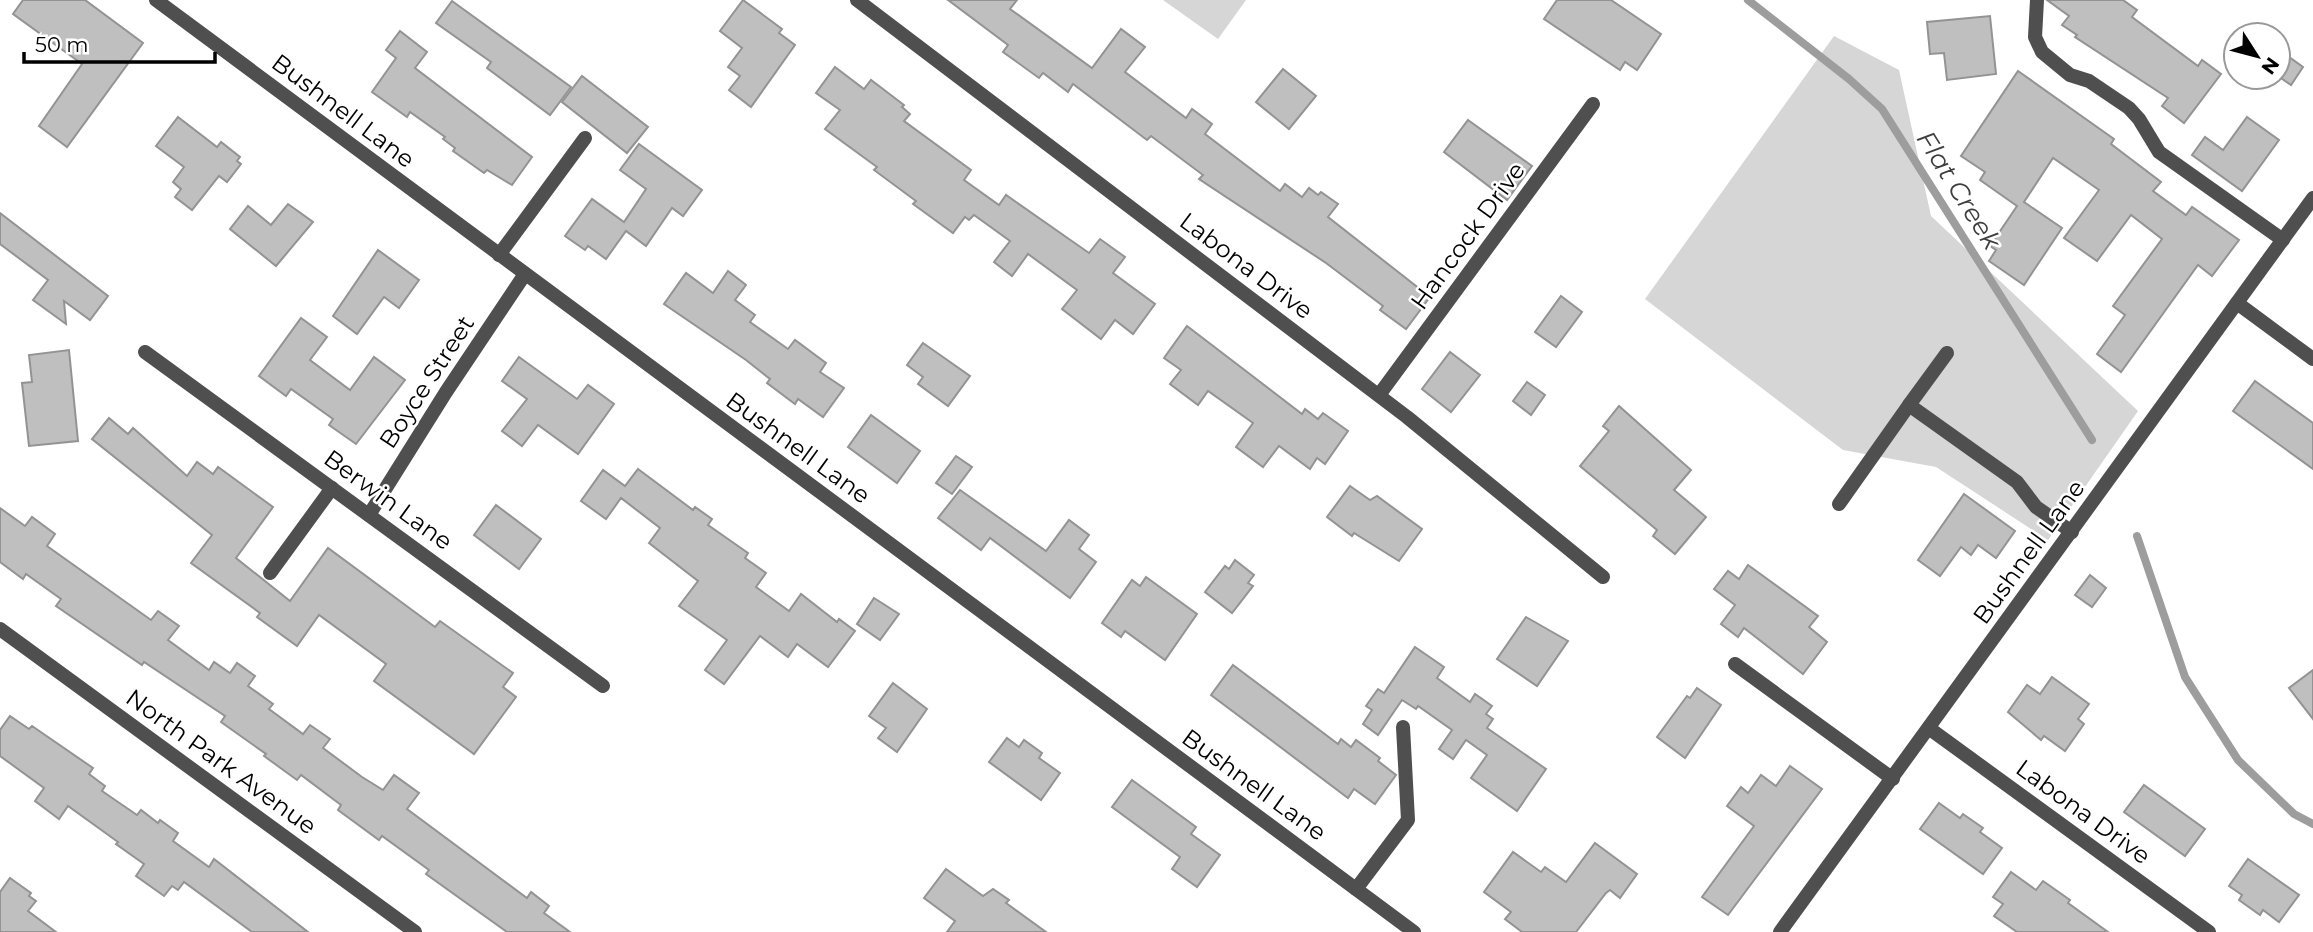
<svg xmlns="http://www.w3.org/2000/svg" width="2313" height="932" viewBox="0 0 2313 932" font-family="Montserrat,sans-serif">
  <rect width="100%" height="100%" fill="#fff"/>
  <g fill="#d6d6d6">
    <path d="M1163 0H1246L1218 39Z"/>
    <path d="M1834 36 1899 70 1931 216 2138 411 2048 540 1936 467 1843 450 1645 299Z"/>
  </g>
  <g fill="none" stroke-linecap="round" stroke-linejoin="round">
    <g stroke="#9d9d9d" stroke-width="8">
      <path d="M1748 0 1849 79 1882 109 2092 440"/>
      <path d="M2137 536 2185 677 2238 760 2294 814 2313 824"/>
    </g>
  </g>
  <g fill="#bfbfbf" stroke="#939393" stroke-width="2">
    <path d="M23 0H85L143 43 67 147 39 126 82 64 13 14Z"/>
    <path d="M743 0 782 29 779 33 795 45 751 107 729 90 740 76 728 67 742 48 720 31Z"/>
    <path d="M948 0H1017L1010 9 1092 68 1121 29 1145 47 1125 72 1186 118 1192 109 1212 124 1205 134 1280 191 1285 184 1302 197 1309 188 1318 195 1321 192 1338 204 1328 217 1430 297 1406 329 1380 310 1383 306 1326 263 1199 179 1203 175 1151 136 1147 140 1073 84 1068 92 1043 73 1039 78 1003 52 1008 45Z"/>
    <path d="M1557 0H1611L1661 34 1637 70 1625 62 1620 70 1544 19Z"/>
    <path d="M2047 0H2123L2137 10 2132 17 2198 66 2202 60 2221 74 2184 123 2162 106 2168 98 2075 37 2077 35 2062 25 2069 16Z"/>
    <path d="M452 1 571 87 550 115 487 68 491 62 436 23Z"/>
    <path d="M1990 16 1996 74 1947 80 1944 53 1930 54 1927 22Z"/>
    <path d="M400 31 427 52 415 68 532 157 512 185 487 170 484 173 453 151 455 148 443 139 445 137 410 112 407 117 372 92 396 58 386 50Z"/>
    <path d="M2278 49 2303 67 2291 85 2278 76Z"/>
    <path d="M835 67 864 89 871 80 904 105 902 107 910 114 904 121 971 170 964 180 999 205 1006 195 1089 253 1100 239 1125 257 1113 273 1155 304 1133 334 1115 320 1101 339 1062 309 1077 290 1028 254 1012 276 994 262 1010 241 974 215 969 220 965 217 953 233 913 204 916 201 874 170 877 167 825 129 840 110 816 93Z"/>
    <path d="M1283 69 1316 96 1289 129 1256 102Z"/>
    <path d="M2018 71 2114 139 2111 144 2161 182 2153 191 2186 215 2192 207 2239 240 2212 276 2198 265 2121 372 2097 354 2125 315 2113 306 2162 239 2131 215 2097 261 2064 238 2099 190 2053 158 2024 202 2062 228 2024 285 1989 261 1996 250 1990 246 2017 206 1980 180 1985 172 1961 156Z"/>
    <path d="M582 76 648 127 627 153 562 102Z"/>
    <path d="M178 117 217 147 221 142 240 157 237 161 241 164 227 182 219 176 192 210 175 197 181 189 173 182 184 167 156 146Z"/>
    <path d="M2247 117 2279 140 2242 191 2192 155 2205 137 2223 150Z"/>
    <path d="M1468 120 1532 166 1507 200 1444 152Z"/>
    <path d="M639 144 702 190 683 216 672 208 646 246 626 231 606 259 588 246 585 250 565 236 592 199 624 222 646 189 620 170Z"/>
    <path d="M288 204 313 222 276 266 230 229 248 206 271 225Z"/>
    <path d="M0 213 108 296 90 320 64 301 66 324 33 300 48 280 0 244Z"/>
    <path d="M378 250 419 280 399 308 384 297 357 334 333 316Z"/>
    <path d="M728 271 746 285 735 300 755 315 750 322 788 349 795 340 826 363 820 372 844 388 823 417 798 399 795 404 767 383 770 379 746 360 664 304 686 273 713 293Z"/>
    <path d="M1561 296 1582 312 1556 347 1535 332Z"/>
    <path d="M301 318 327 337 310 360 350 390 374 357 405 380 356 444 329 425 333 419 291 389 286 396 259 376Z"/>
    <path d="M1187 326 1302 414 1305 409 1318 419 1323 413 1348 431 1325 464 1317 458 1310 469 1279 446 1263 467 1236 447 1253 423 1208 391 1198 405 1170 384 1181 370 1164 358Z"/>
    <path d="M923 343 970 376 948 406 918 384 923 377 907 365Z"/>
    <path d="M69 350 78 441 29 446 22 383 32 382 29 355Z"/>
    <path d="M1450 352 1480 375 1451 412 1422 389Z"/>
    <path d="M519 357 577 399 588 385 614 404 578 454 538 425 522 446 502 431 527 399 502 381Z"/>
    <path d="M2255 381 2313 423V469L2233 411Z"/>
    <path d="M1527 382 1545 395 1531 415 1513 401Z"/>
    <path d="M1619 406 1691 470 1674 490 1706 517 1675 554 1653 536 1657 530 1580 466 1609 431 1603 426Z"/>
    <path d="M871 415 920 451 897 483 848 447Z"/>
    <path d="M109 418 128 434 133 428 187 476 197 462 213 474 218 467 273 507 236 558 290 601 328 548 435 627 440 621 513 673 503 687 516 697 474 754 374 681 386 664 319 615 297 646 257 617 260 613 191 563 212 535 92 439Z"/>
    <path d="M956 456 972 467 952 494 936 483Z"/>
    <path d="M638 469 693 510 695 507 712 519 708 525 748 553 745 558 766 573 756 587 789 611 801 594 837 622 839 619 855 631 828 667 797 644 788 657 760 636 724 684 705 670 727 640 679 606 698 581 649 543 660 528 621 498 606 519 581 501 603 470 625 486Z"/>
    <path d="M1350 486 1370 500 1377 496 1422 529 1399 561 1354 533 1352 536 1327 517Z"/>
    <path d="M960 490 1046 551 1069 520 1089 535 1079 549 1096 562 1070 598 990 538 981 550 938 518Z"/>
    <path d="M1964 494 2015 531 1996 558 1978 545 1971 555 1961 547 1940 576 1918 560Z"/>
    <path d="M496 505 541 539 519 569 474 535Z"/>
    <path d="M0 508 25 526 32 517 55 534 47 546 151 620 158 611 179 626 168 640 209 670 214 662 230 673 237 663 255 676 248 686 273 704 269 709 303 734 310 725 330 739 323 748 362 777 383 790 394 775 419 793 407 809 527 898 531 892 549 906 544 913 570 932H507L426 874 429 870 382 836 379 840 338 810 341 805 301 775 297 780 264 756 266 754 221 722 225 716 144 662 142 665 56 606 61 599 26 574 23 579 0 562Z"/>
    <path d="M1235 560 1254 575 1248 583 1253 586 1232 613 1205 592 1225 566 1229 569Z"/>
    <path d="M1748 565 1818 616 1809 627 1827 642 1803 674 1744 628 1738 637 1721 624 1735 605 1714 589 1728 571 1739 579Z"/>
    <path d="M2090 575 2106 588 2092 607 2075 595Z"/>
    <path d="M1146 577 1197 614 1165 660 1125 631 1121 637 1102 623 1132 580 1140 586Z"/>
    <path d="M874 598 899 614 880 640 857 624Z"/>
    <path d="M1526 617 1568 641 1537 686 1497 659Z"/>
    <path d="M1415 647 1444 667 1437 678 1470 702 1475 694 1492 706 1486 714 1493 719 1487 728 1546 769 1517 811 1471 778 1487 755 1466 740 1453 759 1439 749 1452 730 1418 706 1416 709 1402 700 1378 735 1363 724 1372 710 1366 706 1378 689 1384 693Z"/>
    <path d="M1233 665 1338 744 1341 739 1351 747 1356 740 1380 758 1378 761 1396 775 1375 804 1354 789 1348 798 1211 695Z"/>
    <path d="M2313 670V719L2289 688Z"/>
    <path d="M2052 677 2089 704 2078 719 2084 724 2065 751 2044 736 2041 740 2008 712 2027 685 2040 694Z"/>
    <path d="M893 683 927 709 897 752 878 738 886 728 869 716Z"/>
    <path d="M1697 688 1721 705 1685 758 1657 737 1687 696 1690 698Z"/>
    <path d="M10 716 29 729 32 726 93 768 89 774 105 786 102 791 137 815 141 810 158 823 160 820 178 833 173 841 209 867 214 859 308 932H252L184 882 178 890 172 886 164 896 136 876 144 864 116 844 118 842 68 806 59 819 35 801 44 788 0 756V730Z"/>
    <path d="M1007 738 1019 747 1024 740 1042 753 1039 758 1060 773 1041 800 989 762Z"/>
    <path d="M1790 766 1822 789 1728 915 1702 897 1754 826 1727 806 1741 787 1748 793 1761 775 1776 786Z"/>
    <path d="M1132 780 1196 827 1191 834 1220 855 1197 887 1172 869 1180 857 1112 807Z"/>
    <path d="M2144 785 2205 829 2185 856 2124 812Z"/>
    <path d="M1939 803 1960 818 1963 814 1983 828 1980 832 2002 848 1983 874 1920 829Z"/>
    <path d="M1595 843 1637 874 1620 898 1610 890 1606 893 1576 932H1522L1505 919 1511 912 1484 892 1513 852 1541 872 1545 867 1566 882Z"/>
    <path d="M2248 859 2299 895 2279 922 2263 910 2260 915 2239 900 2242 895 2229 886Z"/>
    <path d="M946 869 983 896 993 889 1009 900 1006 903 1046 932H947L955 921 924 898Z"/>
    <path d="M2011 872 2036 890 2043 881 2070 900 2068 903 2108 932H2017L1994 916 2003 904 1993 897Z"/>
    <path d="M10 878 31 893 29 896 36 901 28 911 56 932H0V892Z"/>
  </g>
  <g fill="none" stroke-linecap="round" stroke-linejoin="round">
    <g stroke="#4f4f4f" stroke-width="14">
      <path d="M1909 405 1947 353"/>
      <path d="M1839 504 1909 405 2017 482 2036 507 2072 532"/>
      <path d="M1356 889 1408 820 1403 727"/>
    </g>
    <g stroke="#4f4f4f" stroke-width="14">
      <path d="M156 0 1414 932"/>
      <path d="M857 0 1407 417 1603 577"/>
      <path d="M2037 0 2035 37 2042 52 2070 75 2089 81 2129 108 2139 119 2159 152 2283 240"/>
      <path d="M499 255 585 138"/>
      <path d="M2237 303 2313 359"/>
      <path d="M145 352 603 686"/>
      <path d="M1379 395 1593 104"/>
      <path d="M369 515 446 392 525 274"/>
      <path d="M270 573 332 488"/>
      <path d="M0 629 415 932"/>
      <path d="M1735 664 1893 779"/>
      <path d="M1930 729 2209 932"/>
      <path d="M1780 932 2313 198"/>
    </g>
  </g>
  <g text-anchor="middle" stroke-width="5" stroke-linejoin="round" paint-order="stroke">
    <g font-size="24" fill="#000" stroke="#fff">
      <text transform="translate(343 111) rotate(37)" y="8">Bushnell Lane</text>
      <text transform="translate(1468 236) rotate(-54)" y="8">Hancock Drive</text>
      <text transform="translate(1246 266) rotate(37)" y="8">Labona Drive</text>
      <text transform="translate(427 382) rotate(-57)" y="8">Boyce Street</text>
      <text transform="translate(798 448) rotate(36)" y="8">Bushnell Lane</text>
      <text transform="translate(388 500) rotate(36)" y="8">Berwin Lane</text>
      <text transform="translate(2029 552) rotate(-54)" y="8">Bushnell Lane</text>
      <text transform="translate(221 762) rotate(36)" y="8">North Park Avenue</text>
      <text transform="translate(1254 785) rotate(36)" y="8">Bushnell Lane</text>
      <text transform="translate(2083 812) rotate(36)" y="8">Labona Drive</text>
    </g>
    <g font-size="26" font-style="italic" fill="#3e3e3e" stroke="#fff">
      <text transform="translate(1959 190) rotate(58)" y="9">Flat Creek</text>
    </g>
  </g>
  <g transform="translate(2257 56) rotate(126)"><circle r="33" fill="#ffffff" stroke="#999999" stroke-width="2"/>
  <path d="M0-5L12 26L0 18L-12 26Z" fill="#000000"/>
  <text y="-10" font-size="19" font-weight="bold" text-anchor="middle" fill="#000000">N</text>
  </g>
  <path d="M24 52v10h191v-10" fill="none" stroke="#000000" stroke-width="3.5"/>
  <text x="35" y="52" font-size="21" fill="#000000" stroke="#ffffff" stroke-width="5" paint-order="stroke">50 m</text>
</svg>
